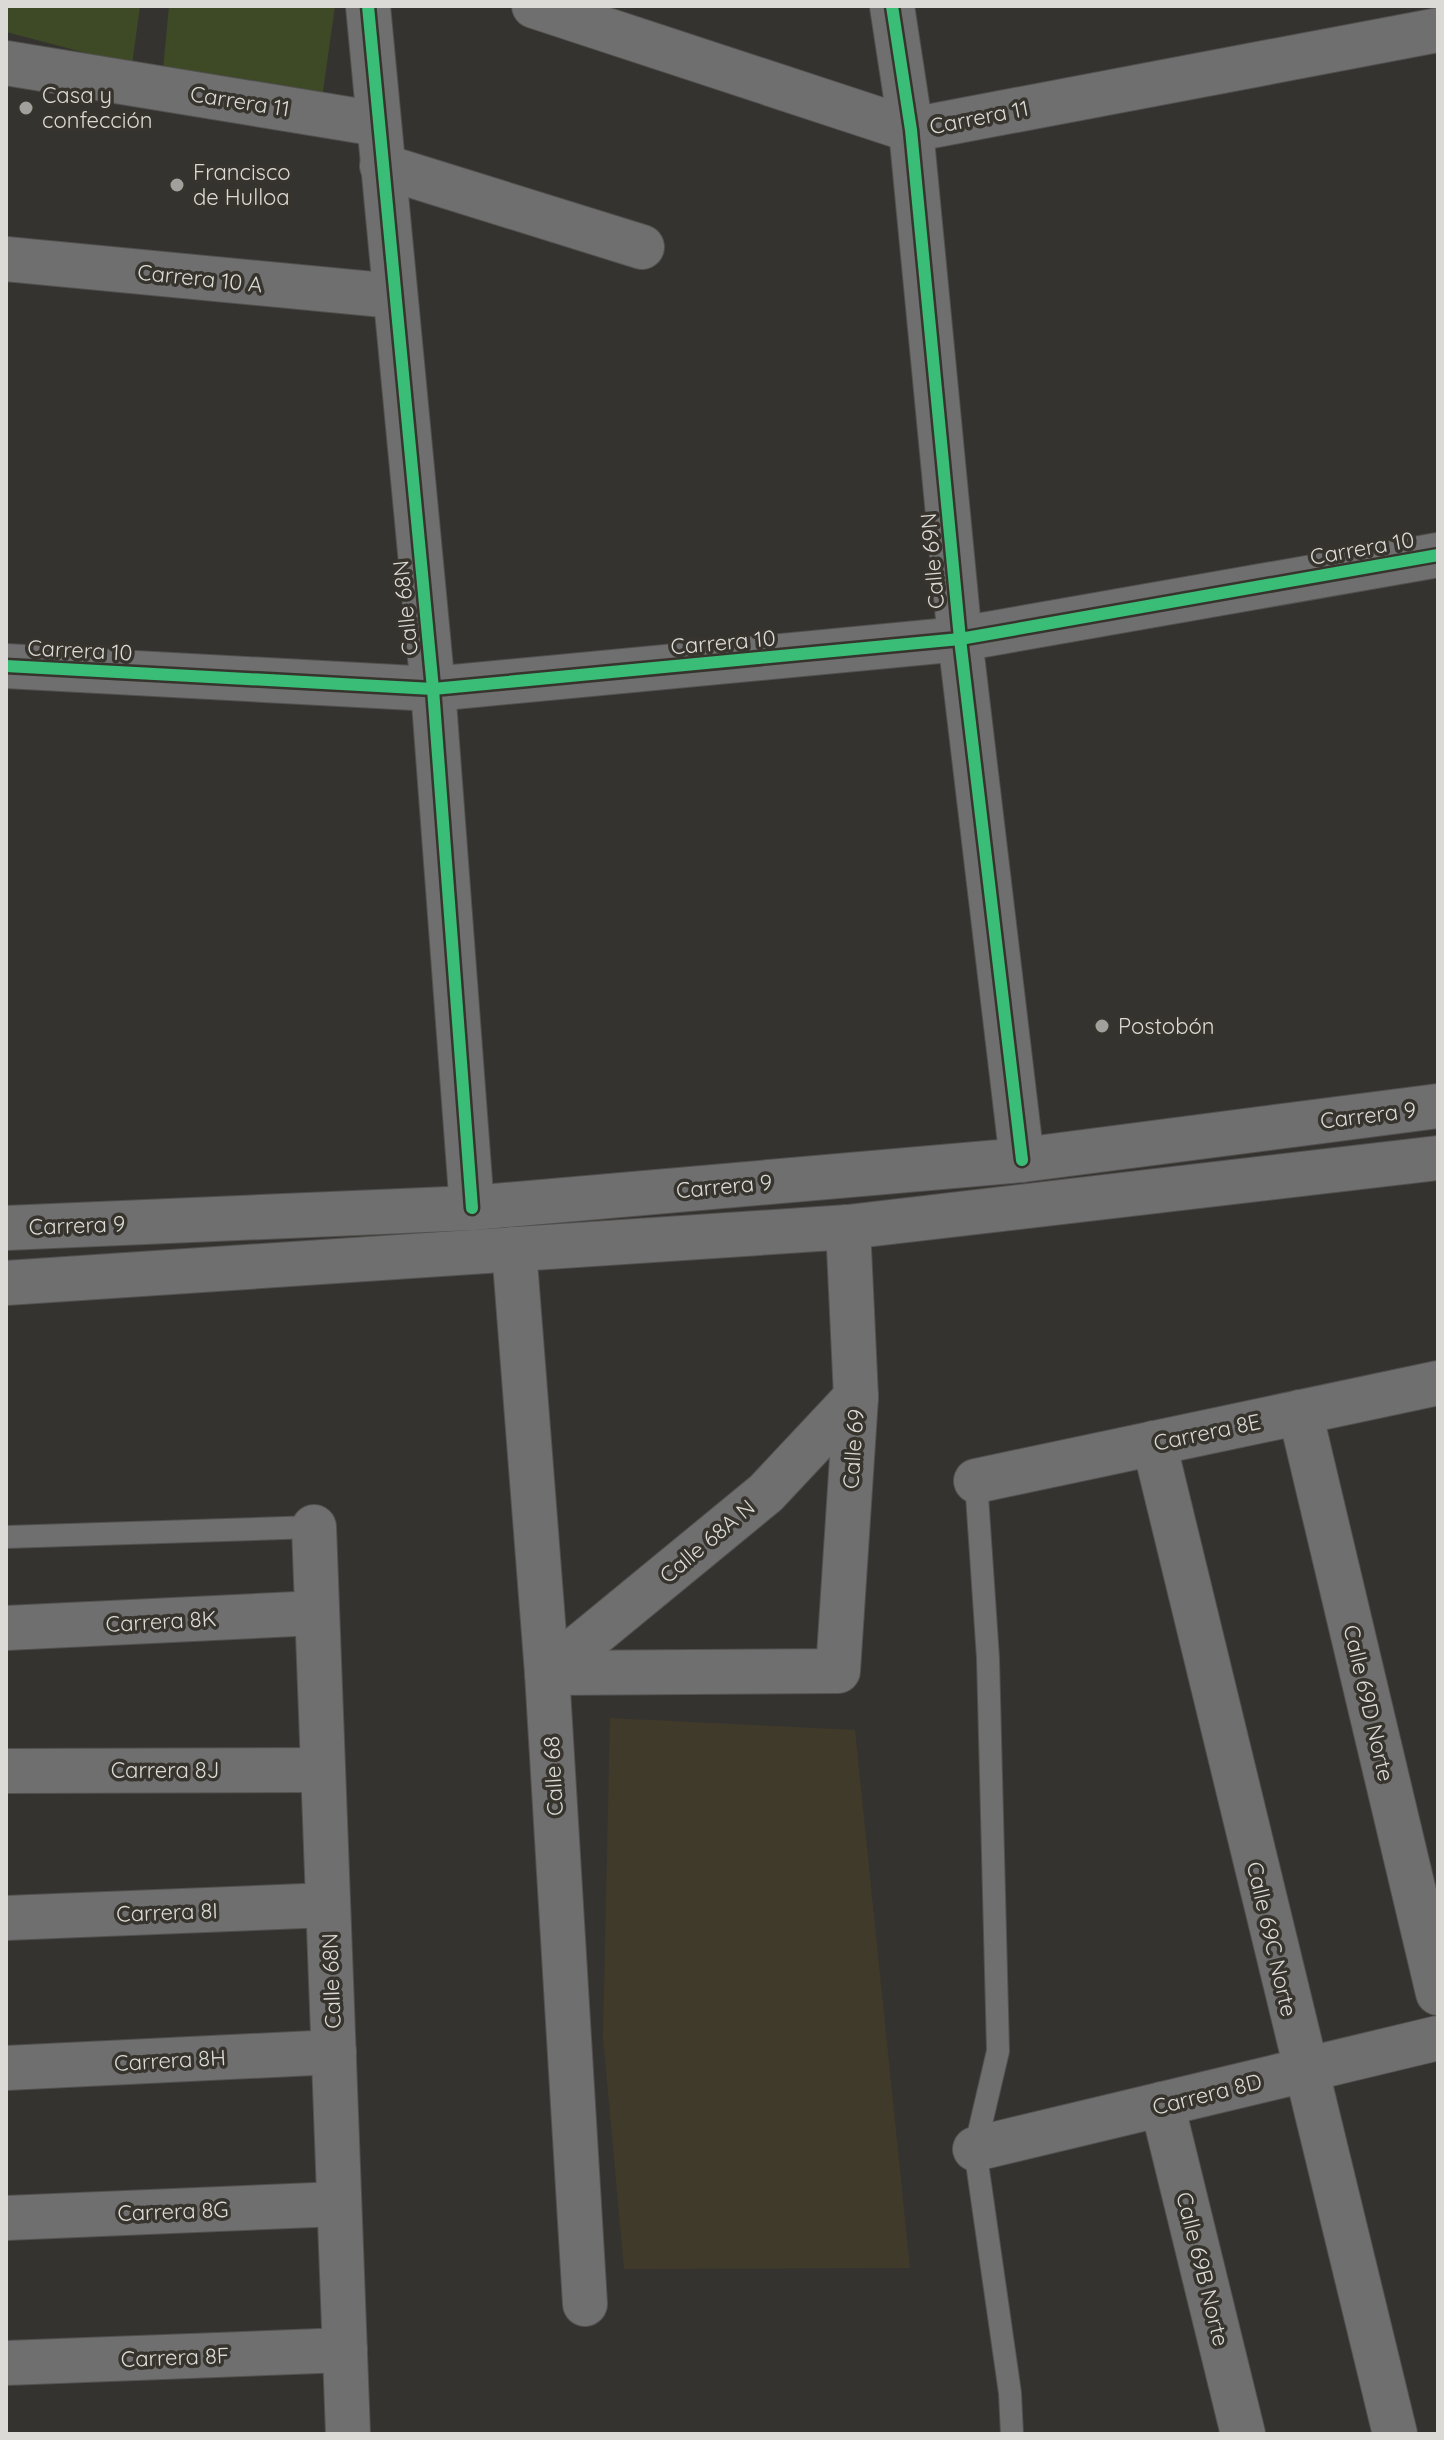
<svg xmlns="http://www.w3.org/2000/svg" width="1444" height="2440" viewBox="0 0 1444 2440" font-family="Quicksand,sans-serif">
  <rect width="100%" height="100%" fill="#353330"/>
  <path fill="#403a2b" d="M610 1718 855 1730 910 2268 624 2269 603 2037Z"/>
  <g fill="#3e4926">
    <path d="M6 6H140L132 65 6 32Z"/>
    <path d="M169 6H335L322 98 162 80Z"/>
  </g>
  <g fill="none" stroke-linecap="round" stroke-linejoin="round">
    <g stroke="#52514f" stroke-width="24">
      <g id="service">
        <path d="M976 1481 988 1658 998 2051 975 2149 1010 2393 1012 2434"/>
        <path d="M6 1537 314 1527"/>
      </g>
    </g>
    <g stroke="#52514f" stroke-width="46">
      <g id="minor">
        <path d="M368 6 433 689 472 1208"/>
        <path d="M534 6 911 130 1438 30"/>
        <path d="M892 6 911 130 960 639 1022 1160"/>
        <path d="M6 63 378 124"/>
        <path d="M382 166 642 247"/>
        <path d="M6 259 394 296"/>
        <path d="M6 666 433 689 960 639 1438 555"/>
        <path d="M514 1249 547 1673 585 2304"/>
        <path d="M1300 1412 1438 1993"/>
        <path d="M1154 1443 1395 2434"/>
        <path d="M976 1481 1438 1383"/>
        <path d="M314 1527 348 2434"/>
        <path d="M6 1628 317 1613"/>
        <path d="M547 1673 838 1671 856 1397 848 1227"/>
        <path d="M547 1673 766 1493 856 1397"/>
        <path d="M6 1771 323 1770"/>
        <path d="M6 1918 328 1905"/>
        <path d="M6 2068 334 2052"/>
        <path d="M1162 2104 1243 2434"/>
        <path d="M975 2149 1438 2038"/>
        <path d="M6 2218 339 2204"/>
        <path d="M6 2363 345 2350"/>
      </g>
    </g>
    <g stroke="#52514f" stroke-width="46">
      <g id="primary">
        <path d="M6 1228 472 1208 1022 1160 1438 1106"/>
        <path d="M6 1283 848 1227 1438 1158"/>
      </g>
    </g>
    <use href="#service" stroke="#706f70" stroke-width="22"/>
    <use href="#minor" stroke="#706f70" stroke-width="44"/>
    <use href="#primary" stroke="#706f70" stroke-width="44"/>
    <g stroke="#37342e" stroke-width="17">
      <g id="cycleway">
        <path d="M368 6 433 689 472 1208"/>
        <path d="M892 6 911 130 960 639 1022 1160"/>
        <path d="M6 666 433 689 960 639 1438 555"/>
      </g>
    </g>
    <use href="#cycleway" stroke="#3abd76" stroke-width="12"/>
  </g>
  <g fill="#a2a09c" stroke="#37342e" stroke-width="3">
    <circle cx="26" cy="108" r="8"/>
    <circle cx="177" cy="185" r="8"/>
    <circle cx="1102" cy="1026" r="8"/>
  </g>
  <g text-anchor="middle" stroke-width="7" stroke-linejoin="round" paint-order="stroke">
    <g font-size="22" fill="#dcdad6" stroke="#37342e" text-anchor="start">
      <text x="42" y="103">Casa y<tspan x="42" dy="25">confección</tspan></text>
      <text x="193" y="180">Francisco<tspan x="193" dy="25">de Hulloa</tspan></text>
      <text x="1118" y="1034">Postobón</text>
    </g>
    <g font-size="22" fill="#dcdad6" stroke="#37342e">
      <text transform="translate(240 101) rotate(9)" y="8">Carrera 11</text>
      <text transform="translate(979 117) rotate(-11)" y="8">Carrera 11</text>
      <text transform="translate(200 278) rotate(6)" y="8">Carrera 10 A</text>
      <text transform="translate(1362 548) rotate(-10)" y="8">Carrera 10</text>
      <text transform="translate(932 561) rotate(-95)" y="8">Calle 69N</text>
      <text transform="translate(405 608) rotate(-96)" y="8">Calle 68N</text>
      <text transform="translate(723 642) rotate(-5)" y="8">Carrera 10</text>
      <text transform="translate(80 650) rotate(3)" y="8">Carrera 10</text>
      <text transform="translate(1368 1115) rotate(-7)" y="8">Carrera 9</text>
      <text transform="translate(724 1186) rotate(-5)" y="8">Carrera 9</text>
      <text transform="translate(77 1225) rotate(-2)" y="8">Carrera 9</text>
      <text transform="translate(1207 1432) rotate(-12)" y="8">Carrera 8E</text>
      <text transform="translate(853 1449) rotate(-86)" y="8">Calle 69</text>
      <text transform="translate(707 1541) rotate(-40)" y="8">Calle 68A N</text>
      <text transform="translate(161 1621) rotate(-3)" y="8">Carrera 8K</text>
      <text transform="translate(1369 1703) rotate(77)" y="8">Calle 69D Norte</text>
      <text x="165" y="1778">Carrera 8J</text>
      <text transform="translate(553 1776) rotate(-93)" y="8">Calle 68</text>
      <text transform="translate(167 1912) rotate(-2)" y="8">Carrera 8I</text>
      <text transform="translate(1272 1939) rotate(77)" y="8">Calle 69C Norte</text>
      <text transform="translate(331 1981) rotate(-92)" y="8">Calle 68N</text>
      <text transform="translate(170 2060) rotate(-3)" y="8">Carrera 8H</text>
      <text transform="translate(1207 2094) rotate(-14)" y="8">Carrera 8D</text>
      <text transform="translate(173 2211) rotate(-2)" y="8">Carrera 8G</text>
      <text transform="translate(1203 2269) rotate(76)" y="8">Calle 69B Norte</text>
      <text transform="translate(175 2357) rotate(-2)" y="8">Carrera 8F</text>
    </g>
  </g>
  <rect width="1444" height="2440" fill="none" stroke="#dcdad6" stroke-width="16"/>
</svg>
